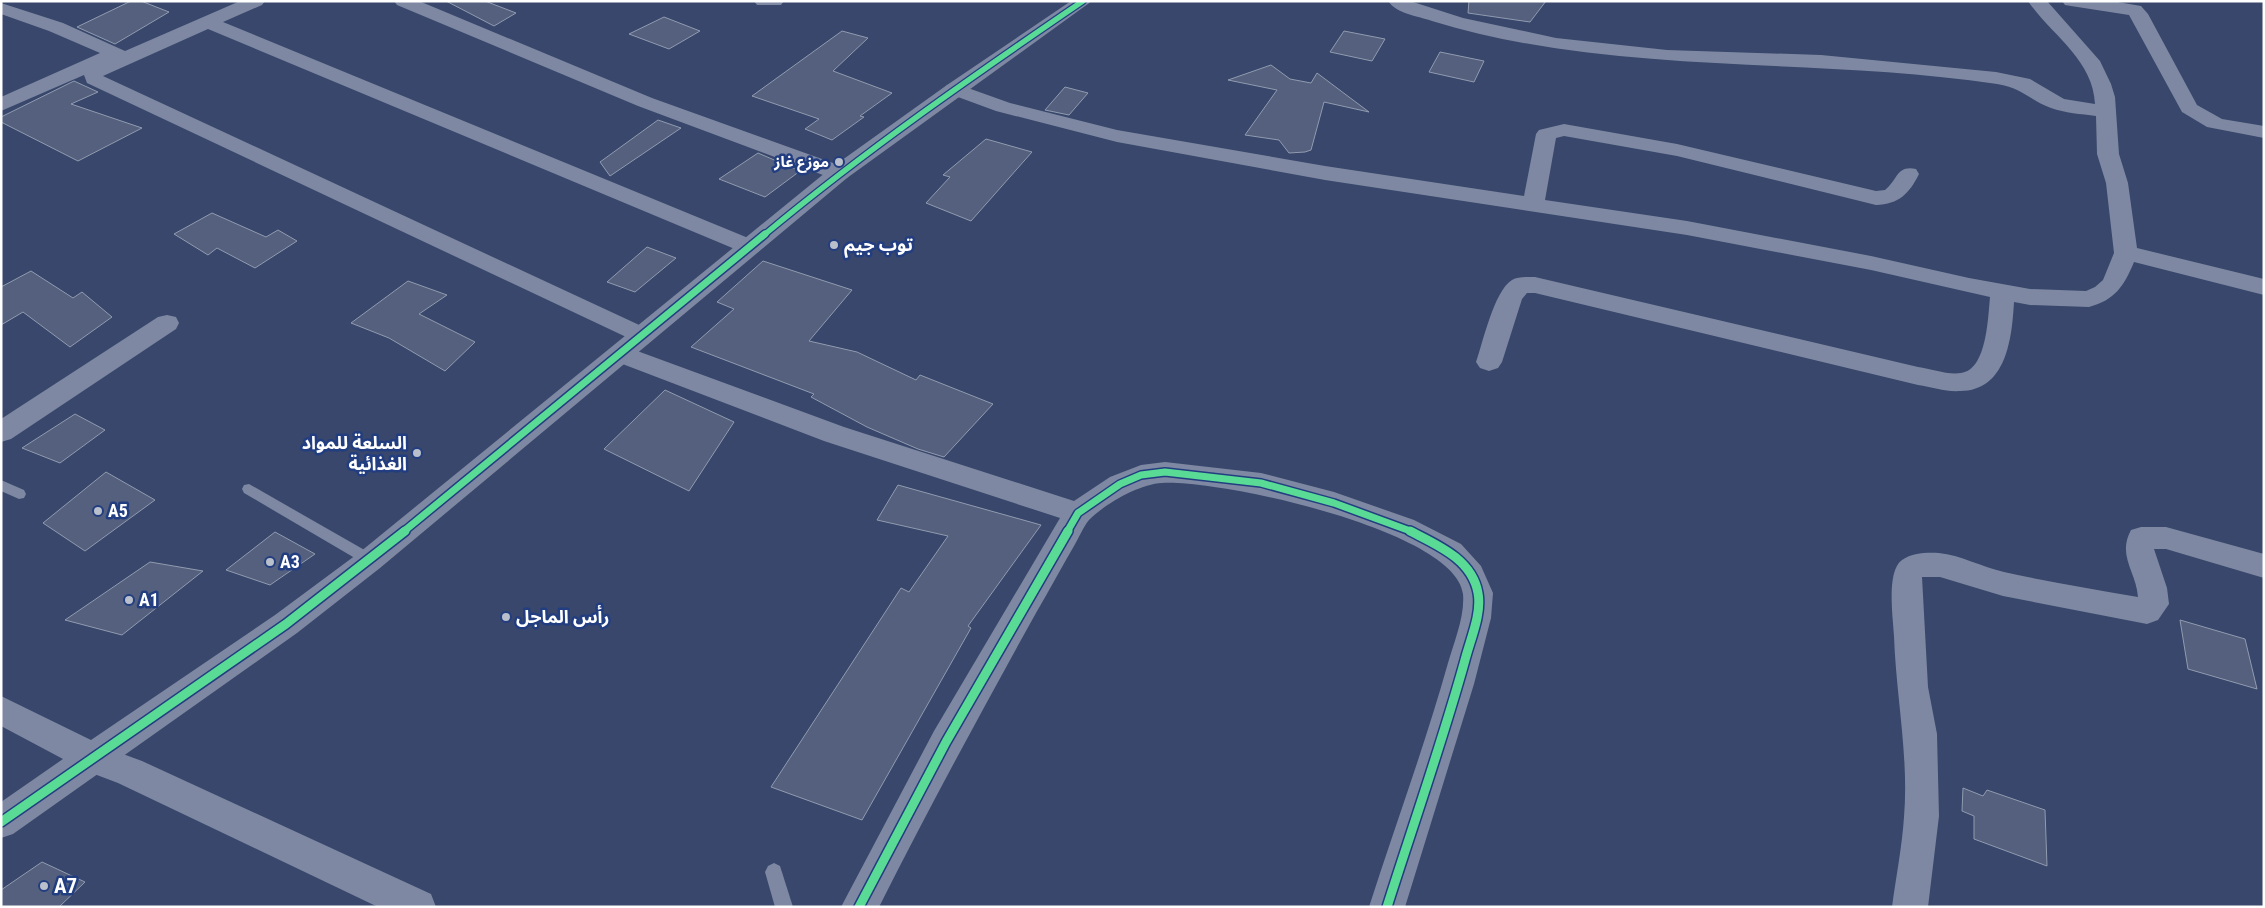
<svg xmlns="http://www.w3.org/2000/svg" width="2265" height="908" viewBox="0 0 2265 908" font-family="'Roboto Condensed','Noto Sans Arabic',sans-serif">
  <rect width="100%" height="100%" fill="#38476b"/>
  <g fill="#54607d" stroke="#919bb0">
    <path d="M131 1H141L169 12 115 44 77 27Z"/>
    <path d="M446 1H485L516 13 494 26Z"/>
    <path d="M1469 1H1546L1530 22 1468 13Z"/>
    <path d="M664 17 700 31 669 49 629 34Z"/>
    <path d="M842 31 868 38 833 71 892 93 860 116 864 117 832 140 805 129 819 119 752 96Z"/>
    <path d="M1344 31 1385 39 1372 61 1330 52Z"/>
    <path d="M1440 52 1484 61 1474 82 1429 72Z"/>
    <path d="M1271 65 1290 79 1311 83 1317 73 1369 112 1324 102 1311 150 1305 152 1289 153 1279 140 1245 135 1277 90 1228 80Z"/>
    <path d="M74 81 98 92 71 104 142 128 78 161 1 122V117Z"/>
    <path d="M1065 87 1088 93 1069 115 1045 110Z"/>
    <path d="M658 120 681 128 610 176 600 162Z"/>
    <path d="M986 139 1032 152 971 221 926 203 950 177 943 175Z"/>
    <path d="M758 153 800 171 765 197 719 179Z"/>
    <path d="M212 213 266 237 278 230 297 241 255 268 217 248 208 255 174 234Z"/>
    <path d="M647 247 676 258 635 292 607 282Z"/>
    <path d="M763 261 852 290 809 341 857 352 916 380 920 375 993 404 944 457 918 449 867 427 811 397 814 394 691 347 734 309 717 302Z"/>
    <path d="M31 271 73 298 82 292 112 317 70 347 23 312 1 325V287Z"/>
    <path d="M408 281 447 295 419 314 475 342 445 371 389 338 351 323Z"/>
    <path d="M665 390 734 422 689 491 604 449Z"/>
    <path d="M75 414 105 430 60 463 22 448Z"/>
    <path d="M106 472 155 500 85 551 43 523Z"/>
    <path d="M898 485 1041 525 968 626 971 628 862 820 771 787 901 588 909 592 948 536 877 520Z"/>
    <path d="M275 532 315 554 270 585 226 570Z"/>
    <path d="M150 562 203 571 122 635 65 620Z"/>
    <path d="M2180 620 2245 639 2257 689 2188 669Z"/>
    <path d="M1963 788 1983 796 1987 790 2045 810 2047 866 1974 839V816L1962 811Z"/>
    <path d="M42 862 85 882 59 907H1V890Z"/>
  </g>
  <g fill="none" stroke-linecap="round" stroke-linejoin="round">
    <g fill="#7e88a2" fill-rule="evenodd">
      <path d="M1 480 24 490 26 494 24 498 19 499 1 491Z"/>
      <path d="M249 484 375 556 377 560 375 564H365L244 493 242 489 244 485Z"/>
      <path d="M774 863 780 866 793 907H775L765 872 768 866Z"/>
    </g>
    <g fill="#7e88a2" fill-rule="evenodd">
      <path d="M240 1H265L262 5 223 22 758 242 762 247 758 252 750 254 742 252 208 29 103 76 650 330 654 336 650 342 641 344 87 83 84 75 1 111V97L100 53 49 31 1 14V3L63 23 125 51Z"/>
      <path d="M394 1H419L652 98 847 168 850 173 847 178 839 180 831 178 638 106 397 5Z"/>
      <path d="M754 1H784L781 5H757Z"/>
      <path d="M1388 1H1410L1463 18 1556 38 1667 50 1821 55 1996 72 2030 79 2064 99 2095 104C2093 59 2051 35 2028 1H2047L2100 61 2111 84 2115 97 2119 154 2128 183 2137 248 2264 279V295L2134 262C2124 286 2115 300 2089 307L2030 305 2014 302C2012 337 2007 391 1960 391 1946 392 1932 387 1918 385L1535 293H1527L1522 299 1502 362 1498 368 1489 371 1480 368 1476 362C1483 342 1494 291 1512 280 1518 276 1528 277 1535 277L1918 367C1932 369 1947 375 1961 373 1987 370 1988 317 1990 297L1871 270 1687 235 1325 180 1117 142 996 111 947 93 944 89 947 85 954 83 1010 103 1117 130 1325 166 1524 196 1536 134 1539 130 1564 124 1677 144 1876 191 1885 190C1898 180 1896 165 1916 169L1919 174C1909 194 1899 204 1876 205L1677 156 1564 136 1556 138 1545 200 1687 221 1871 256 1969 278 2030 289 2086 291 2095 287 2103 280 2114 253 2106 183 2097 154 2096 116C2081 114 2065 113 2051 108 2029 100 2023 88 1997 84 1809 56 1615 77 1432 21 1418 16 1397 14 1388 1Z"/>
      <path d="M2062 1H2112L2141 6 2148 14 2197 105 2222 119 2264 126V138L2207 127 2182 112 2129 15 2071 6 2065 5Z"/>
      <path d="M167 315 176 317 179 323 176 329 11 439 1 442V419L158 317Z"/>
      <path d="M621 345 844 427 1074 501 1110 477 1141 465 1165 462 1261 473 1334 492 1414 520 1461 544 1481 566 1493 593 1491 618 1474 684 1405 907H1369C1395 826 1425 745 1448 663 1454 642 1465 616 1463 594 1456 530 1217 479 1162 483 1139 484 1105 504 1089 520 1083 527 1079 538 1074 546 1061 568 1049 591 1036 613 982 710 929 808 879 907H841L934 731 1060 518 824 441 612 360 608 354 612 348Z"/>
      <path d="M2141 527H2166L2264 554V578L2166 549H2154L2167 588 2169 604 2158 620 2147 624 2003 596 1940 577H1922L1928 687 1937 734 1939 816 1928 907H1892C1896 877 1902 847 1904 817 1909 757 1896 696 1894 636 1893 618 1886 571 1902 560 1911 553 1928 552 1939 553 1960 555 1982 567 2004 572 2048 582 2093 589 2138 597 2136 571 2117 556 2131 530Z"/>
      <path d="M93 743 142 761 431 894 436 907H378L118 783 81 769 76 758 81 747Z"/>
    </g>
    <path fill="#7e88a2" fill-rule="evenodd" d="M1071 1H1092L847 178 380 568 297 633 13 834 1 838V802L63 759 1 726V696L91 740 275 615 360 552 831 168 947 85Z"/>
    <g stroke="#223e81" stroke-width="8">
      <path id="cycleway-far2" d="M764 235C866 150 973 76 1083 1"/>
    </g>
    <g stroke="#223e81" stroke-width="10">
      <g id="cycleway-far1">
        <path d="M403 532 765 234"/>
        <path d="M1067 532 1078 513 1120 484 1141 475 1165 472 1261 483 1334 503 1413 532"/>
      </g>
    </g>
    <g stroke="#223e81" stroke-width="12">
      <g id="cycleway">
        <path d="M1 822 286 624 405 531"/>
        <path d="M859 907 946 742 1068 531"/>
        <path d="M1387 907C1413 825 1442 743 1465 660 1470 640 1482 614 1478 593 1472 559 1437 545 1410 531"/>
      </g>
    </g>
    <use href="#cycleway-far2" stroke="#5adb95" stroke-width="5.5"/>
    <use href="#cycleway-far1" stroke="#5adb95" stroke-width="7"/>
    <use href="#cycleway" stroke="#5adb95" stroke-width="9"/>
  </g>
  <g fill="#b9bfcb" stroke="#223e81" stroke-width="2">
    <circle cx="839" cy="162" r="5"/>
    <circle cx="834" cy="245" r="5"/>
    <circle cx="417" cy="453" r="5"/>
    <circle cx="98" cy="511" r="5"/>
    <circle cx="270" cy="562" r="5"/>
    <circle cx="129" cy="600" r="5"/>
    <circle cx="506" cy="617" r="5"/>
    <circle cx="44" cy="886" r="5"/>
  </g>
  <g text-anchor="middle" stroke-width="5" stroke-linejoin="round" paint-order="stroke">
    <g font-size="15" font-weight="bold" fill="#fff" stroke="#223e81" text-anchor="end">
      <text x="829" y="167">موزع غاز</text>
    </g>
    <g font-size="18" font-weight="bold" fill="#fff" stroke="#223e81" text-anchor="start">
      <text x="844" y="251">توب جيم</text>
      <text x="407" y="449" text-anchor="end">السلعة للمواد<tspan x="407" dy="21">الغذائية</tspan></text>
      <text x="108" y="517">A5</text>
      <text x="280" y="568">A3</text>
      <text x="139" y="606">A1</text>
      <text x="516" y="623">رأس الماجل</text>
    </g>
    <g font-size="21" font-weight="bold" fill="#fff" stroke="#223e81" text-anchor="start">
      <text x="54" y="893">A7</text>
    </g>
  </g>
  <rect width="2265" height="908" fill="none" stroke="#ffffff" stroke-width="5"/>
</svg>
